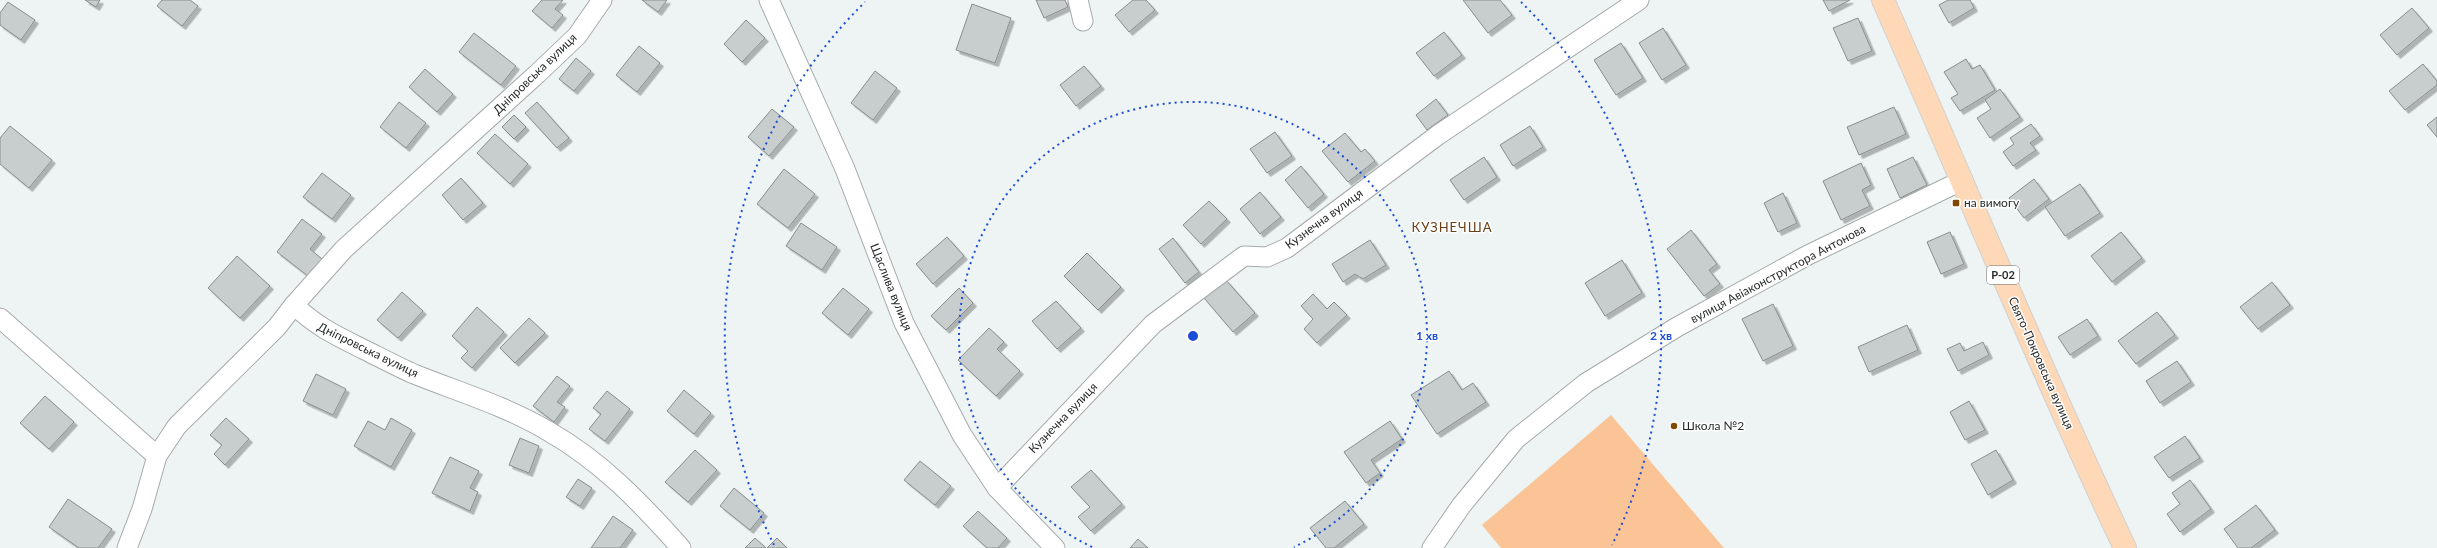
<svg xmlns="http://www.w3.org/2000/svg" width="2437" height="548" viewBox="0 0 2437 548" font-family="Lato,sans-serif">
  <defs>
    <filter id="shadow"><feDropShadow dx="3.5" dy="3.5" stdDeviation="0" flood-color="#0004"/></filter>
  </defs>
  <rect width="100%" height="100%" fill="#edf4f3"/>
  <path fill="#fbc496" d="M1611 415 1724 548H1501L1482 525Z"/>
  <g fill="#c7cecd" stroke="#878e8d" filter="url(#shadow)">
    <path d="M85 0H100L96 7Z"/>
    <path d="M162 0H190L198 6 182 26 157 6Z"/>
    <path d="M542 0H563L555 9 563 15 552 28 532 11Z"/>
    <path d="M642 0H667L658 12Z"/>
    <path d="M1036 0H1065L1068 7 1044 18Z"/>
    <path d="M1133 0H1146L1155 10 1129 32 1115 15Z"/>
    <path d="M1463 0H1500L1512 15 1488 33Z"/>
    <path d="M1823 0H1850L1829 11Z"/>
    <path d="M1948 0H1970L1974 8 1949 23 1939 5Z"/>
    <path d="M8 2 35 20 21 40 0 25V13Z"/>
    <path d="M972 4 1011 18 995 63 956 50Z"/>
    <path d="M2412 8 2429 28 2397 55 2380 35Z"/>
    <path d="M1858 18 1872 51 1848 61 1833 28Z"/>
    <path d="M746 20 765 38 742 62 724 44Z"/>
    <path d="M1663 28 1686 65 1662 80 1639 43Z"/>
    <path d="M1444 32 1462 55 1434 76 1416 53Z"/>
    <path d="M474 33 516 66 501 85 459 52Z"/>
    <path d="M1621 43 1643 78 1616 95 1594 60Z"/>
    <path d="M639 46 660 63 637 92 616 75Z"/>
    <path d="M576 58 591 71 574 91 559 79Z"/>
    <path d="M1966 59 1972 69 1980 65 1995 90 1960 111 1951 98 1958 94 1944 72Z"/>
    <path d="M2423 64 2437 81V85L2405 110 2389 91Z"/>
    <path d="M1084 66 1101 86 1076 106 1060 85Z"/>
    <path d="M425 69 453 94 437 112 409 87Z"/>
    <path d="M875 71 897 88 873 120 851 103Z"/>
    <path d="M2000 89 2020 117 1990 138 1977 118 1991 109 1985 100Z"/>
    <path d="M1436 99 1448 115 1427 130 1416 115Z"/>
    <path d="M399 102 426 123 406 148 380 127Z"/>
    <path d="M537 102 569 138 557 148 525 113Z"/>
    <path d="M1894 107 1906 134 1859 155 1847 127Z"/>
    <path d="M772 109 794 127 769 156 748 137Z"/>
    <path d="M514 115 526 127 514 139 502 127Z"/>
    <path d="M2437 117V137L2427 125Z"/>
    <path d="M2031 124 2040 136 2030 143 2036 150 2013 166 2003 152 2014 144 2010 138Z"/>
    <path d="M10 126 52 160 29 188 0 164V138Z"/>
    <path d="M1530 126 1543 147 1513 166 1500 145Z"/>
    <path d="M1275 132 1292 156 1267 173 1250 149Z"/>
    <path d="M1345 133 1361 152 1365 149 1375 161 1348 182 1322 151Z"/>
    <path d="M495 134 528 164 510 184 477 153Z"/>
    <path d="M1484 157 1497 177 1464 200 1450 180Z"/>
    <path d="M1913 157 1927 185 1900 198 1887 169Z"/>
    <path d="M1861 163 1871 185 1862 190 1870 206 1841 220 1823 181Z"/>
    <path d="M1301 166 1324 194 1308 208 1285 180Z"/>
    <path d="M784 169 815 194 788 228 757 204Z"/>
    <path d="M322 173 351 195 332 219 303 197Z"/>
    <path d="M461 178 483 203 463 220 442 195Z"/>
    <path d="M2034 179 2049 199 2024 218 2009 198Z"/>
    <path d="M2080 184 2100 213 2065 236 2045 207Z"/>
    <path d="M1260 192 1281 217 1260 234 1240 209Z"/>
    <path d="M1783 193 1797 223 1778 232 1764 203Z"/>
    <path d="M1209 201 1227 219 1201 244 1183 225Z"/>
    <path d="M302 219 322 234 310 249 322 259 308 276 277 252Z"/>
    <path d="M801 223 837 247 822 270 786 246Z"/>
    <path d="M1691 230 1717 264 1709 270 1720 284 1704 296 1667 249Z"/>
    <path d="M1950 232 1964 264 1941 274 1927 242Z"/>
    <path d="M2121 232 2142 258 2112 282 2091 256Z"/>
    <path d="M947 237 964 256 933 284 916 264Z"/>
    <path d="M1173 238 1199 272 1185 283 1159 249Z"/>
    <path d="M1370 240 1386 265 1363 279 1355 274 1343 282 1332 264Z"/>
    <path d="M1087 253 1121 287 1098 310 1064 276Z"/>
    <path d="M237 256 270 286 240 318 208 288Z"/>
    <path d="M1622 260 1642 293 1605 316 1585 283Z"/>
    <path d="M1226 280 1255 313 1233 332 1204 298Z"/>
    <path d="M2272 282 2290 305 2258 329 2240 307Z"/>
    <path d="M843 288 869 309 848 335 822 313Z"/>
    <path d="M959 288 973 303 946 330 931 316Z"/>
    <path d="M402 292 423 311 398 338 377 320Z"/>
    <path d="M1313 294 1327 309 1334 302 1347 315 1317 343 1304 329 1313 319 1301 306Z"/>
    <path d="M1056 301 1081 328 1057 349 1032 321Z"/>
    <path d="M1773 304 1793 346 1763 361 1742 319Z"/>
    <path d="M477 307 504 332 472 368 461 358 468 351 452 336Z"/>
    <path d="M2157 312 2175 335 2136 364 2118 341Z"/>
    <path d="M529 318 545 333 515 363 500 348Z"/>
    <path d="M2087 319 2098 336 2070 355 2058 337Z"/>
    <path d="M1907 325 1918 350 1869 372 1858 347Z"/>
    <path d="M989 328 1004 342 997 349 1020 371 996 396 958 360Z"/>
    <path d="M1983 342 1989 355 1958 371 1947 349 1960 343 1964 351Z"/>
    <path d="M2177 361 2191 382 2160 403 2146 381Z"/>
    <path d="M1449 371 1462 390 1473 383 1486 402 1437 434 1411 395Z"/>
    <path d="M316 374 346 389 333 415 303 401Z"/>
    <path d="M557 376 570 386 557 402 565 407 554 422 533 406Z"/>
    <path d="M684 390 711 413 694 434 667 411Z"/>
    <path d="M607 391 630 409 605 441 589 429 601 414 593 408Z"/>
    <path d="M45 396 74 422 49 449 20 423Z"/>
    <path d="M1969 401 1985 430 1965 440 1950 412Z"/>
    <path d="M226 418 249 439 225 465 214 454 222 445 210 435Z"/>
    <path d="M391 418 412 430 391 467 354 446 368 421 385 430Z"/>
    <path d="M1390 421 1402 439 1371 460 1380 473 1366 483 1344 452Z"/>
    <path d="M2185 436 2200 458 2169 478 2154 457Z"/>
    <path d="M520 438 539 446 529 473 509 465Z"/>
    <path d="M695 450 717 470 688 502 665 482Z"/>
    <path d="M1996 450 2013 480 1988 495 1971 464Z"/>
    <path d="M450 457 479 471 470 488 478 492 470 511 432 493Z"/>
    <path d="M920 461 951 486 935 505 904 480Z"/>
    <path d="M1091 470 1122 504 1091 531 1078 517 1090 507 1071 487Z"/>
    <path d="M578 479 592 488 580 506 566 497Z"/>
    <path d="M2190 480 2211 509 2180 532 2167 514 2180 504 2172 493Z"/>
    <path d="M734 488 764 513 750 530 720 506Z"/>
    <path d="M68 499 112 529 98 548H79L49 527Z"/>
    <path d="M1345 501 1364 524 1334 548H1326L1310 528Z"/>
    <path d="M2256 505 2275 530 2251 548H2238L2224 529Z"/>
    <path d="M978 511 1007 538 998 548H987L963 526Z"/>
    <path d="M613 516 633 530 620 548H591Z"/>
    <path d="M755 538 766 548H745Z"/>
    <path d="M777 538 787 548H767Z"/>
    <path d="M1138 539 1148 548H1130Z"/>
  </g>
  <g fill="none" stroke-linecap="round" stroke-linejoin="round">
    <g stroke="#a5abaa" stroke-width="21">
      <g id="street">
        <path d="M602 0 577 36 537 74 344 249 294 305C317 327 337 336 365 350 381 358 398 367 414 374 459 392 506 406 548 431 601 461 641 503 681 548"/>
        <path d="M769 0 845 169 904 323 962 435 997 488 1055 548"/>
        <path d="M1078 0 1083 21"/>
        <path d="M0 318 157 456"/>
        <path d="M997 488 1153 324 1244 256 1267 257 1287 248 1438 135 1639 0"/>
        <path d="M127 548 142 509 157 456 177 426 277 327 294 305"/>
        <path d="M1432 548 1461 506 1516 439 1586 383 1677 327 1808 255 1963 180"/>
      </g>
    </g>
    <g stroke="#d0d0d0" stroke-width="24">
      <path id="primary" d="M1883 0C1964 183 2040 368 2125 548"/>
    </g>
    <use href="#street" stroke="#fff" stroke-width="19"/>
    <use href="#primary" stroke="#fed8b7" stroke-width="22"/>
  </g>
  <g fill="none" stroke="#1d4ed8" stroke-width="2" stroke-dasharray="2 4">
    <path d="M1092 547A234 234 0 1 1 1294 547"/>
    <path d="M774 545A468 468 0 0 1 865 2M1521 2A468 468 0 0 1 1612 545"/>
  </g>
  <g fill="#834800" stroke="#fff" stroke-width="1.5">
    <rect x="1952" y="199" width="8" height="8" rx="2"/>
    <circle cx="1674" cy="426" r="4"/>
  </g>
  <g text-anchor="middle" stroke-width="3" stroke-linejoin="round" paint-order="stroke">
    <rect fill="#fff" stroke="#686a6a" stroke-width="1" x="1987" y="266" width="32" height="18" rx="3"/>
    <g font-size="11" font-weight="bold" fill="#282a2a">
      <text x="2003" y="279">Р-02</text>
    </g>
    <g font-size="12" fill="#282a2a" stroke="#fff">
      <text transform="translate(535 74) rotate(-44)" y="4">Дніпровська вулиця</text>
      <text transform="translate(1324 219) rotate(-36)" y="4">Кузнечна вулиця</text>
      <text transform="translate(1778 274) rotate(-28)" y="4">вулиця Авіаконструктора Антонова</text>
      <text transform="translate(891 287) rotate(68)" y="4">Щаслива вулиця</text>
      <text transform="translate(368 350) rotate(26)" y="4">Дніпровська вулиця</text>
      <text transform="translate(2041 363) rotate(66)" y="4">Свято-Покровська вулиця</text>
      <text transform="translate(1063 418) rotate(-46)" y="4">Кузнечна вулиця</text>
    </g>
    <g font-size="12" fill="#282a2a" stroke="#fff" text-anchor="start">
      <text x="1964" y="207">на вимогу</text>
      <text x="1682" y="430">Школа №2</text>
    </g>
    <g font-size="13" letter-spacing="1" fill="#6b4018" stroke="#fff">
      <text x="1452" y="232">КУЗНЕЧША</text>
    </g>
  </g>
  <circle cx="1193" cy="336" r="6" fill="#1d4ed8" stroke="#fff" stroke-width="2"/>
  <g font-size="12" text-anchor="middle" font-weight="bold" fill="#1d4ed8" stroke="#fff" stroke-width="3" stroke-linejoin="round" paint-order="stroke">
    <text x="1427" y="340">1 хв</text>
    <text x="1661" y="340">2 хв</text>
  </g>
</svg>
